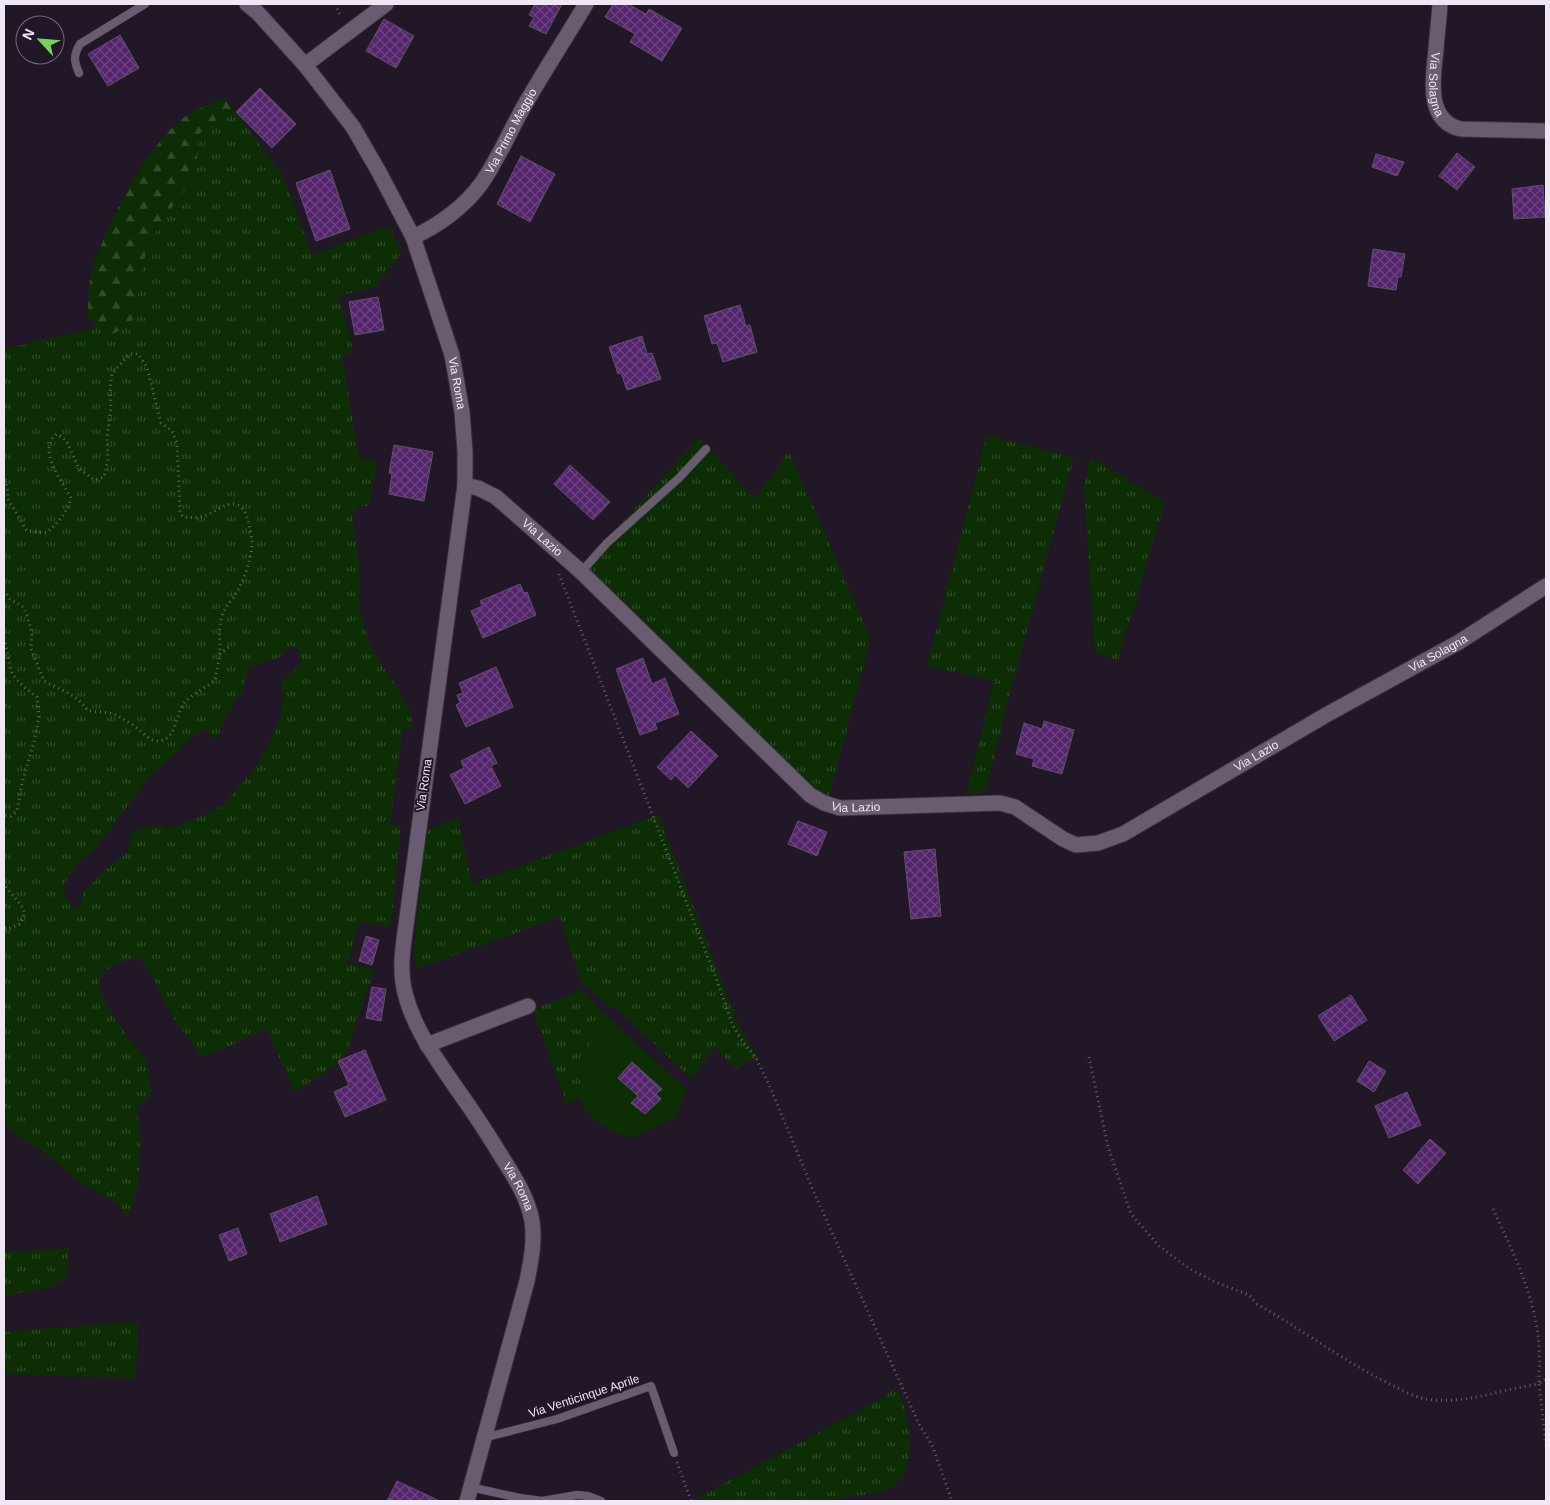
<svg xmlns="http://www.w3.org/2000/svg" width="1550" height="1505" viewBox="0 0 1550 1505" font-family="Helvetica,sans-serif">
  <defs>
    <pattern id="grass-tufts" width="24" height="20" patternUnits="userSpaceOnUse" patternTransform="scale(1.25)"><rect width="24" height="20" fill="#0d2e04"/><path d="M3 7l-1-3M5 7V3M7 7l1-3M15 17l-1-3M17 17v-4M19 17l1-3" fill="none" stroke="#314c29"/></pattern>
    <pattern id="forest-firs" width="22" height="20" patternUnits="userSpaceOnUse" patternTransform="scale(1.25)"><rect width="22" height="20" fill="#0d2e04"/><path d="M5 1l3.5 6h-7zM16 11l3.5 6h-7z" fill="#314c29"/></pattern>
    <pattern id="building-cross-hatch" width="8" height="8" patternUnits="userSpaceOnUse" patternTransform="scale(1.25)"><rect width="8" height="8" fill="#54246d"/><path d="M0 0l8 8M0 8l8-8" fill="none" stroke="#6d4482"/></pattern>
  </defs>
  <rect width="100%" height="100%" fill="#211727"/>
  <g fill="url(#grass-tufts)" fill-rule="evenodd">
    <path d="M236 112 283 176 312 255 390 226 402 253 375 287 339 296 354 353 342 355 359 458 377 462 369 506H360L352 514 359 560V609L372 650 400 692 411 713 413 730 403 729 390 825 401 827 392 920 389 929 386 927 359 922 348 964 375 970 367 990 349 1048 338 1065 294 1092 267 1029 215 1053 202 1056 175 1021 151 974 139 957 116 964 103 972 98 985 106 1005 124 1032 147 1060 152 1095 137 1109 141 1141 138 1185 129 1219 117 1203 81 1183 49 1156 12 1132 4 1121V349L97 328 113 334 137 307 139 279 148 245 166 215 198 152 197 136 212 122ZM298 647 301 663 281 683 284 694 279 721 271 742 255 768 224 805 197 818 169 828 151 826 131 833 128 852 104 871 84 892 79 907H73L67 900 62 888 80 860 92 853 151 775 175 755 193 736 206 729 214 741 219 734 230 710 242 692 249 667 277 659 290 648Z"/>
    <path d="M987 435 1074 458 1008 702 986 792 967 794 994 681 927 666Z"/>
    <path d="M699 438 755 499 789 451 871 639 829 797 808 789 581 567Z"/>
    <path d="M1091 457 1165 503 1118 661 1095 652 1084 487Z"/>
    <path d="M659 815 738 1023 757 1057 736 1069 714 1046 693 1080 616 1008V1011L581 982 560 917 417 969 414 955 426 831 458 818 472 884Z"/>
    <path d="M583 990 599 1009 578 1098 567 1105 533 1009Z"/>
    <path d="M69 1249 68 1276 53 1287 4 1296V1252Z"/>
    <path d="M138 1322 136 1379 4 1374V1332Z"/>
    <path d="M896 1387C911 1413 922 1477 886 1491 870 1498 850 1492 834 1501H696L695 1499 881 1399Z"/>
  </g>
  <path fill="url(#forest-firs)" d="M223 98 236 112 212 122 197 136 198 152 192 181 166 215 148 245 139 279 137 307 131 324 113 334 97 328 88 315C88 304 88 292 90 281 99 237 143 154 176 124 189 112 207 105 223 98Z"/>
  <path fill="#0d2e04" d="M599 1009 687 1090 677 1114 678 1117 632 1138C607 1132 591 1120 578 1098Z"/>
  <g fill="url(#building-cross-hatch)" stroke="#5e5265">
    <path d="M535 4H562L546 34 529 26 534 17 529 15Z"/>
    <path d="M613 4H628L646 14 649 9 682 28 662 61 630 42 635 34 605 17Z"/>
    <path d="M384 19 414 36 396 68 366 51Z"/>
    <path d="M120 35 139 68 108 86 88 54Z"/>
    <path d="M260 88 296 124 272 148 236 112Z"/>
    <path d="M1457 153 1475 167 1457 190 1439 176Z"/>
    <path d="M1376 154 1404 162 1397 176 1372 167Z"/>
    <path d="M521 156 555 174 530 222 497 204Z"/>
    <path d="M330 170 350 229 316 241 296 183Z"/>
    <path d="M1543 185 1545 217 1514 219 1512 189Z"/>
    <path d="M1373 249 1405 254 1401 277H1398L1396 290 1368 286Z"/>
    <path d="M378 297 384 330 355 335 349 302Z"/>
    <path d="M740 305 746 326 750 325 757 352 723 362 717 343 712 344 704 316Z"/>
    <path d="M642 336 647 354 652 353 661 379 627 390 621 373 618 374 609 347Z"/>
    <path d="M394 445 433 452 424 501 389 494 392 474 389 473Z"/>
    <path d="M570 465 610 502 593 520 554 484Z"/>
    <path d="M520 584 524 593 527 592 536 615 483 638 471 611 482 606 480 601Z"/>
    <path d="M643 658 652 684 665 678 679 714 655 723 657 729 640 735 616 669Z"/>
    <path d="M496 667 513 707 466 727 456 705 460 703 457 695 463 693 459 683Z"/>
    <path d="M1044 721 1074 730 1062 774 1032 766 1034 759 1016 754 1024 723 1042 729Z"/>
    <path d="M691 731 718 756 688 788 675 775 671 780 657 767Z"/>
    <path d="M489 747 497 763 491 766 501 786 465 804 450 775 464 768 461 761Z"/>
    <path d="M798 821 827 832 817 856 788 844Z"/>
    <path d="M935 849 941 916 911 919 904 852Z"/>
    <path d="M366 936 379 940 372 965 359 961Z"/>
    <path d="M372 987 386 989 381 1021 366 1018Z"/>
    <path d="M1351 995 1367 1020 1334 1041 1318 1016Z"/>
    <path d="M365 1050 386 1100 345 1117 334 1092 349 1085 338 1061Z"/>
    <path d="M1369 1061 1386 1071 1374 1092 1357 1081Z"/>
    <path d="M632 1062 662 1089 656 1094 661 1099 645 1114 631 1103 638 1096 618 1078Z"/>
    <path d="M1407 1092 1421 1125 1389 1138 1375 1106Z"/>
    <path d="M1430 1139 1446 1153 1418 1184 1403 1170Z"/>
    <path d="M317 1196 327 1224 280 1242 270 1214Z"/>
    <path d="M238 1228 247 1254 229 1261 219 1235Z"/>
    <path d="M397 1481 440 1501H387Z"/>
  </g>
  <g fill="none" stroke-linecap="round" stroke-linejoin="round">
    <g stroke="#39313e" stroke-width="9">
      <g id="lane">
        <path d="M79 73C74 61 73 56 80 44L145 4"/>
        <path d="M581 572 607 543 679 478 706 449"/>
        <path d="M483 1438 557 1419 651 1386 674 1453"/>
        <path d="M470 1487 520 1498 542 1501 577 1495 588 1496 601 1501"/>
      </g>
    </g>
    <g stroke="#39313e" stroke-width="17">
      <g id="street">
        <path id="s1" d="M247 4 258 13 305 65 353 127 379 172 413 237 452 355 462 412 465 452V485L406 925C403 947 399 970 405 993 414 1030 438 1061 459 1092 475 1114 489 1136 503 1159 515 1178 528 1198 532 1221 535 1241 531 1261 527 1281L467 1501"/>
        <path id="s2" d="M1440 4C1439 19 1437 35 1436 50 1433 77 1425 121 1461 129L1546 131"/>
        <path d="M305 65 386 4"/>
        <path id="s3" d="M413 237C438 226 464 207 481 184 499 158 511 128 527 101 546 68 567 36 586 4"/>
        <path id="s4" d="M465 485 478 488 496 497 578 569 810 795 824 803 840 808 1000 803 1015 807 1063 839 1076 845 1098 843 1123 834 1326 715 1459 642 1546 586"/>
        <path d="M427 1045 528 1006"/>
      </g>
    </g>
    <g stroke="#685f6e" stroke-width="3" stroke-dasharray="1 4" stroke-linecap="butt">
      <path d="M335 4 338 11 342 17"/>
      <path d="M4 480 7 486 8 499 27 531 46 533C58 523 67 513 71 498 62 481 36 449 57 434L63 438 67 442 79 469 95 480 104 477 108 459 107 438 111 408 110 389 112 374 129 354H138L147 367 161 423 172 431 177 443 180 512 183 517C193 518 200 518 209 514 217 510 225 504 234 504 244 505 247 516 249 524 250 530 252 537 252 543 252 559 243 583 234 597 229 603 225 608 222 616 218 628 220 641 220 654"/>
      <path d="M559 574 717 981 733 1026 745 1045 755 1056 770 1087 816 1197 859 1292 919 1424 932 1445 952 1501"/>
      <path d="M4 590 10 599 23 607 28 618 32 633 31 649 44 681C60 690 77 694 87 710 97 713 109 711 118 716 123 719 129 722 134 726 141 730 145 737 153 740 176 747 176 712 184 703 193 693 206 688 215 680L220 654 231 645"/>
      <path d="M4 638C7 648 8 657 10 667 13 680 27 689 37 697L39 717 34 742 22 783 17 811 11 816 4 815"/>
      <path d="M4 882C8 893 20 900 25 913L20 924 8 929 4 928"/>
      <path d="M1089 1057 1108 1147 1131 1214 1159 1246 1190 1269 1215 1282 1249 1295 1257 1304C1301 1329 1342 1360 1388 1383 1400 1389 1413 1397 1426 1399 1465 1405 1502 1389 1539 1384L1546 1445"/>
      <path d="M1493 1209C1513 1252 1536 1298 1539 1346 1540 1359 1539 1372 1539 1384L1546 1378"/>
      <path d="M677 1462 691 1501"/>
    </g>
    <use href="#lane" stroke="#695c70" stroke-width="8"/>
    <use href="#street" stroke="#695c70" stroke-width="15"/>
  </g>
  <g text-anchor="middle" stroke-width="4" stroke-linejoin="round" paint-order="stroke">
    <g font-size="12" fill="#efe8f4" stroke="#211727">
      <text dy="4" stroke="none"><textPath href="#s2" startOffset="81">Via Solagna</textPath></text>
      <text dy="4" stroke="none"><textPath href="#s3" startOffset="148">Via Primo Maggio</textPath></text>
      <text dy="4" stroke="none"><textPath href="#s1" startOffset="441">Via Roma</textPath></text>
      <text dy="4" stroke="none"><textPath href="#s4" startOffset="95">Via Lazio</textPath></text>
      <text dy="4" stroke="none"><textPath href="#s4" startOffset="1159">Via Solagna</textPath></text>
      <text dy="4" stroke="none"><textPath href="#s4" startOffset="950">Via Lazio</textPath></text>
      <text transform="translate(424 785) rotate(-82)" y="4">Via Roma</text>
      <text dy="4" stroke="none"><textPath href="#s4" startOffset="515">Via Lazio</textPath></text>
      <text dy="4" stroke="none"><textPath href="#s1" startOffset="1281">Via Roma</textPath></text>
      <text transform="translate(584 1396) rotate(-18)" y="4">Via Venticinque Aprile</text>
    </g>
  </g>
  <rect width="1550" height="1505" fill="none" stroke="#efe8f4" stroke-width="10"/>
  <g transform="translate(40 40) rotate(296)"><circle r="24" fill="#211727" stroke="#736b79"/>
  <path d="M0-4L9 19L0 12L-9 19Z" fill="#74d25c"/>
  <text y="-8" font-size="14" font-weight="bold" text-anchor="middle" fill="#efe8f4">N</text>
  </g>
</svg>
